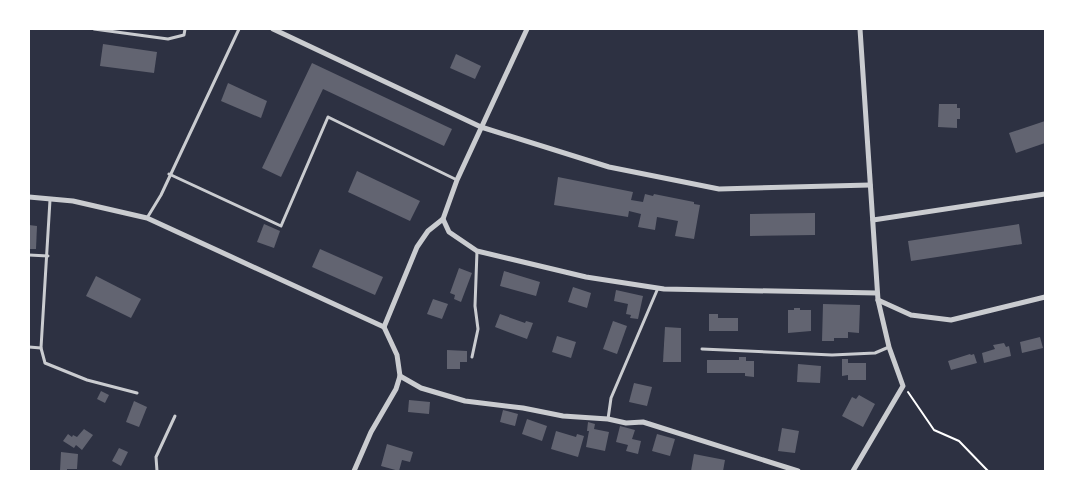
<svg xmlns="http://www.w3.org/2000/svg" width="1074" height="500" viewBox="0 0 1074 500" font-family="Raleway,sans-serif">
  <rect width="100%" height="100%" fill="#2d3142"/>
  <g fill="#626471">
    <path d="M103 44 157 52 154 73 100 66Z"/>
    <path d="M456 54 481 66 475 79 450 68Z"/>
    <path d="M312 63 452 129 444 146 323 89 281 177 262 168Z"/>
    <path d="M228 83 267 101 261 118 221 101Z"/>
    <path d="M939 104H957V108H960V119H957V128L938 127Z"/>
    <path d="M1045 121V143L1016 153 1009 133Z"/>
    <path d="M357 171 420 201 410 221 348 192Z"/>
    <path d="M558 177 633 192 631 200 643 202 645 194 653 196 654 194 694 202V204L700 205 694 239 675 236 678 221 657 217 655 230 638 227 641 214 629 211 628 217 554 205Z"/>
    <path d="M815 213V235L750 236V214Z"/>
    <path d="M264 224 280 231 274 248 257 242Z"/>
    <path d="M1019 224 1022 244 911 261 908 241Z"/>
    <path d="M29 225 37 226 36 249H29Z"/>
    <path d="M320 249 383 277 375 295 312 267Z"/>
    <path d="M459 268 472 273 461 302 454 299 455 295 450 293Z"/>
    <path d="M504 271 540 282 536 296 500 286Z"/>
    <path d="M96 276 141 299 131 318 86 296Z"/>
    <path d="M573 287 591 293 587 308 568 302Z"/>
    <path d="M616 290 643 296 638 319 630 318 631 315 626 314 628 304 614 301Z"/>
    <path d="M433 299 448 304 442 319 427 314Z"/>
    <path d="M823 304 860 305 859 333 848 332V338H834V341H822Z"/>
    <path d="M794 308H800V310H811V331L788 333V310H794Z"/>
    <path d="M500 314 525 323 526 321 533 323 527 339 495 327Z"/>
    <path d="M709 314H718V318H738V331H709Z"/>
    <path d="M613 321 627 326 617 354 603 349Z"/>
    <path d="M665 327 681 328V362H663Z"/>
    <path d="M557 336 576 342 571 358 552 352Z"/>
    <path d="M1040 337 1043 348 1022 353 1020 342Z"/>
    <path d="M1004 343 1006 347 1009 346 1011 356 984 363 982 353 995 349 993 345Z"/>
    <path d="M447 350 467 351V362H460V369H447Z"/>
    <path d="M970 354 971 355 974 354 977 363 951 370 948 361Z"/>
    <path d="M739 357H746V361H754V377L745 376V373H707V360H739Z"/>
    <path d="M842 359H848V363H866V380H848V375L842 376Z"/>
    <path d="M798 364 821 366 820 383 797 382Z"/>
    <path d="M634 383 652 387 647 406 629 402Z"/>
    <path d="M101 391 109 395 105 403 97 399Z"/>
    <path d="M859 395 875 404 863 427 842 416 852 397 856 399Z"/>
    <path d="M409 400 430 402 429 414 408 412Z"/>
    <path d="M134 401 147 407 139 427 126 422Z"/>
    <path d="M503 410 518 414 515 426 500 422Z"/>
    <path d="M527 419 547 426 542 441 522 434Z"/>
    <path d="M588 422 595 424 594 429 609 432 605 451 586 447 589 431H587Z"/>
    <path d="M620 426 635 430 632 439 641 441 638 454 626 451 628 445 616 442Z"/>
    <path d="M782 428 799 431 795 453 778 451Z"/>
    <path d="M84 429 93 435 82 450 76 445 74 448 63 441 68 434 72 437 73 435 77 437Z"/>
    <path d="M556 431 576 437 577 434 584 436 578 457 551 449Z"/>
    <path d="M657 434 675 439 670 456 652 451Z"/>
    <path d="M387 444 413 452 410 462 402 460 399 471 381 466Z"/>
    <path d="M119 448 128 452 121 466 112 461Z"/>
    <path d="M61 452 78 454 77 469H67V471H60Z"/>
    <path d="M694 454 725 460 723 471H691Z"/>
  </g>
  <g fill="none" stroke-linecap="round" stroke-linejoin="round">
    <path stroke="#fff" stroke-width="2" d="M908 392 934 430 959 441 988 471"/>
    <g stroke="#caccd0" stroke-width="3">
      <path d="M94 29 168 39 184 35 185 29"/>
      <path d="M169 174 281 226 328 117 457 180"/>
      <path d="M50 200 41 348 45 363 87 380 137 393"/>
      <path d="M147 218 161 195 239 29"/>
      <path d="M29 255 48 256"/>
      <path d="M29 347 41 348"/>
      <path d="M702 349 832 355 875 353 889 347"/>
      <path d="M472 357 478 329 475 306 477 251"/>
      <path d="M608 419 611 398 658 288"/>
      <path d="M157 471 156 457 175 416"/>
    </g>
    <g stroke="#caccd0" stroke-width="5">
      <path d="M273 29 481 127 609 167 719 189 870 185"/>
      <path d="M29 197 73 201 147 218 384 327"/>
      <path d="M443 219 449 232 477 251 586 277 664 289 877 293"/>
      <path d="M873 220 1045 194"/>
      <path d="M878 300 911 315 951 320 1045 297"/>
      <path d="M384 327 417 247 428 231 443 219 457 180 527 29"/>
      <path d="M400 376 421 388 465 401 523 408 563 416 608 419 626 423 643 422 798 471"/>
      <path d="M354 471 371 432 396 389 400 376 397 355 384 327"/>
      <path d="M853 471 903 386 889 347 878 300 860 29"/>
    </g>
  </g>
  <rect width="1074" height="500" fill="none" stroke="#ffffff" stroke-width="60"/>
</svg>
